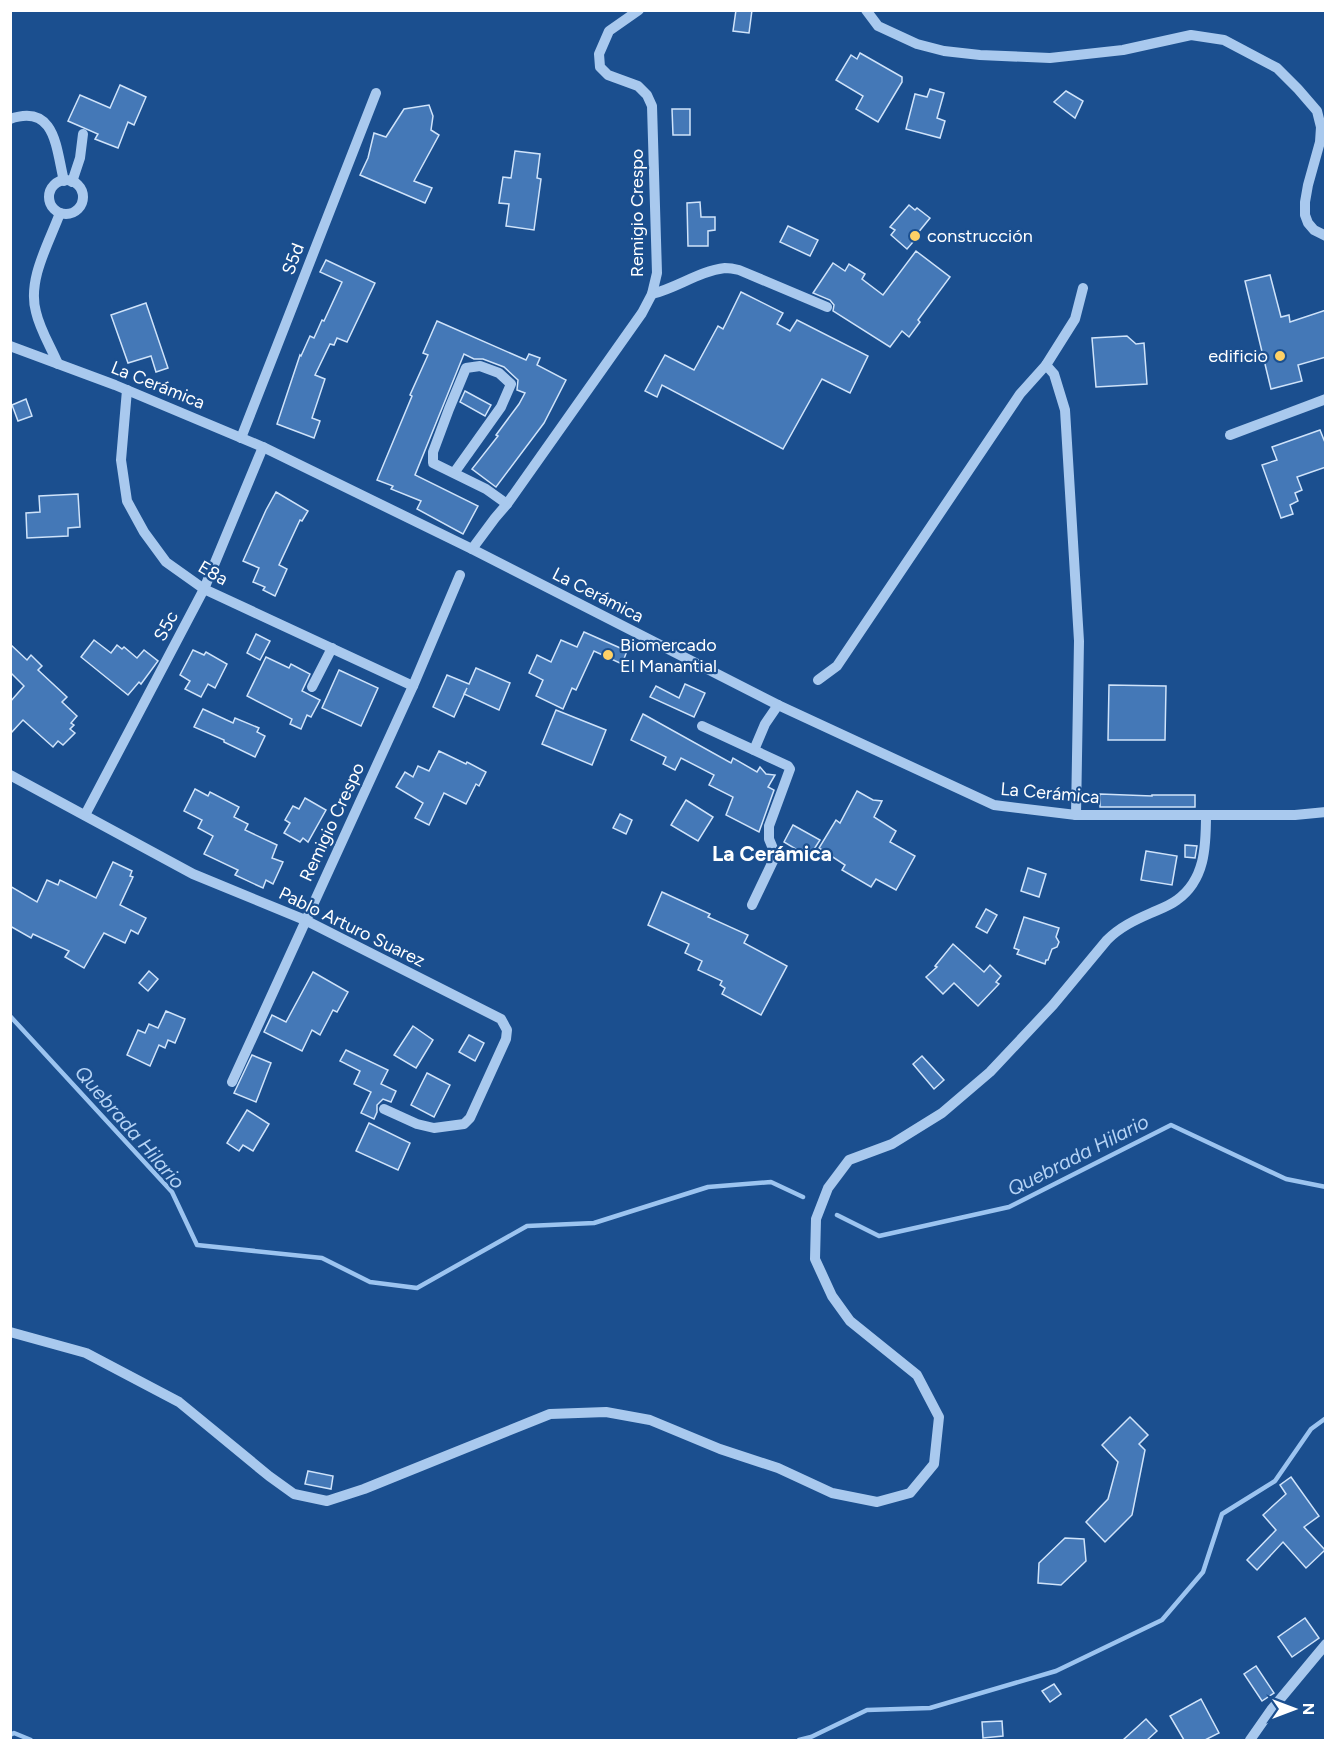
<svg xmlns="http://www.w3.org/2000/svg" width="1336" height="1751" viewBox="0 0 1336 1751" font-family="Figtree,sans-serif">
  <rect width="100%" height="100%" fill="#1b4f8f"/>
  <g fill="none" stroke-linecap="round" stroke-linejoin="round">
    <g stroke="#9cc4f0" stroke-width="4.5">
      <path d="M10 1016 172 1192 197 1245 322 1258 370 1282 417 1288 527 1226 594 1223 708 1187 771 1182 803 1197"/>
      <path d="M837 1215 879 1236 1009 1207 1171 1125 1286 1179 1326 1187"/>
      <path d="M10 1735 14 1733 31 1740"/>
      <path d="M799 1740 811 1737 867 1710 930 1708 1056 1671 1162 1620 1203 1572 1222 1514 1275 1481 1311 1429 1326 1418"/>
    </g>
  </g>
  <g fill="#4478b7" stroke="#cfe3fa" stroke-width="1.5">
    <path d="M736 10H752L749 33 733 31Z"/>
    <path d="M860 53 902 77V82L878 122 856 109 863 96 836 80 851 55 857 59Z"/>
    <path d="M120 85 146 97 134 125 128 122 118 148 95 139 98 134 68 121 80 95 110 108Z"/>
    <path d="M930 89 944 93 937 118 945 121 940 138 906 129 915 94 927 97Z"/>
    <path d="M1066 91 1083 101 1075 118 1054 102Z"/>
    <path d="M429 105 433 116 431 130 439 135 414 181 432 188 425 203 360 175 368 158 374 133 386 137 404 109Z"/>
    <path d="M672 109H690V135H673Z"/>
    <path d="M515 151 540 154 537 178 541 179 534 230 506 226 509 204 499 203 503 177 511 178Z"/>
    <path d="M700 202 701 217H715V230L708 231V246H688L687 203Z"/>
    <path d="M909 205 915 210 917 208 930 218 917 234 919 235 907 249 891 235 895 230 890 227Z"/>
    <path d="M788 226 818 240 810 256 780 242Z"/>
    <path d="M916 251 950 277 918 320 920 322 909 337 902 331 890 347 833 311 834 305 830 300 813 293 833 263 845 271 849 264 865 274 862 279 883 295Z"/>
    <path d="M326 260 375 283 347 342 337 338 334 345 330 344 315 375 325 379 312 418 320 421 314 438 277 424 300 355 301 356 310 336 314 338 322 320 324 321 342 282 320 272Z"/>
    <path d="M1270 275 1281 317 1289 315 1290 322 1326 310V357L1298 365 1302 381 1271 389 1245 281Z"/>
    <path d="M741 292 783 313 777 324 790 331 797 320 868 356 850 393 822 379 783 449 662 385 657 397 645 391 665 355 694 370 718 326 723 329Z"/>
    <path d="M146 303 168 368 156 372 151 356 128 363 111 315Z"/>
    <path d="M437 321 526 360 529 354 540 358 537 365 566 380 544 423 496 487 472 469 498 436 496 435 519 404 525 393 517 390 518 380 504 367 483 359H474L464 354 415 475 478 506 463 534 417 509 421 501 391 489 393 486 377 480 412 396 410 395 428 355 423 353Z"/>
    <path d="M1127 336 1136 344 1144 343 1147 384 1096 387 1092 338Z"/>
    <path d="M465 391 491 405 485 416 460 402Z"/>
    <path d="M26 399 32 416 18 421 12 405Z"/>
    <path d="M1320 430 1326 445V467L1297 477 1302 490 1295 493 1298 501 1290 505 1293 514 1281 518 1262 465 1277 460 1272 447Z"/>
    <path d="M276 492 308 511 302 521 300 520 279 565 287 569 275 596 263 590 265 587 253 582 259 568 243 561 266 510Z"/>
    <path d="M78 494 80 527 68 528V536L27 538 26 513 40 512 39 496Z"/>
    <path d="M584 632 627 651 622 664 594 651 576 690 572 688 563 709 536 696 543 680 529 673 537 655 551 662 561 640 577 647Z"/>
    <path d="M256 634 270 641 260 660 247 653Z"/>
    <path d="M94 640 111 653 117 645 122 649 124 647 137 658 144 650 158 661 141 684 139 682 128 695 81 657Z"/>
    <path d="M10 644 27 660 31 655 42 666 38 670 67 697 62 702 77 716 71 723 74 725 70 729 75 733 63 745 58 741 53 747 23 720 10 734V702L24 686 10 672Z"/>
    <path d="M193 650 204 655 206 652 227 664 215 688 208 684 201 697 185 689 190 681 180 675Z"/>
    <path d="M266 657 289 668 291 664 310 674 302 691 320 700 311 717 307 715 301 729 290 724 292 719 247 696Z"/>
    <path d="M476 668 510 683 499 710 464 694 467 688 454 717 433 707 447 675 469 684Z"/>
    <path d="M339 670 378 688 361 726 322 708Z"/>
    <path d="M685 684 705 693 694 717 650 697 656 686 679 698Z"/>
    <path d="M1109 685 1166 686 1165 740H1108Z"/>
    <path d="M203 709 233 723 235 718 259 728 257 732 265 736 255 757 224 742V740L194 727Z"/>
    <path d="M556 710 606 730 592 765 542 744Z"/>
    <path d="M643 714 731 763 733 758 757 772 760 767 766 774 775 775 768 787 774 790 759 832 726 815 733 797 709 785 714 775 681 758 675 770 663 764 666 757 631 740Z"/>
    <path d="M439 751 466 764 467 762 486 772 479 786 476 784 466 804 444 793 429 825 415 818 423 803 396 787 405 772 413 777 418 766 429 771Z"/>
    <path d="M195 789 208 796 210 792 239 807 234 817 248 824 245 830 277 845 272 858 283 862 273 884 266 880 263 888 235 875 238 870 204 854 213 836 198 828 202 820 184 811Z"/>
    <path d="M857 791 873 800 882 801 874 817 896 831 890 842 915 856 896 890 876 879 871 887 842 870 845 865 819 848 836 820 840 823Z"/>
    <path d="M1100 794 1152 796V795H1195V807H1100Z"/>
    <path d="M305 798 326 810 308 842 303 838 300 842 284 833 290 823 285 820 293 806 299 809Z"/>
    <path d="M686 800 713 817 698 841 671 825Z"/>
    <path d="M620 814 632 820 626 834 613 828Z"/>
    <path d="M793 825 820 840 809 857 784 842Z"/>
    <path d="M1185 845 1197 846 1195 858 1185 857Z"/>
    <path d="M1146 851 1177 856 1172 885 1141 880Z"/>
    <path d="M113 862 132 871 130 876 133 877 120 905 146 918 138 934 131 930 125 943 104 933 84 968 65 957 69 951 33 934 31 938 10 926V886L37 902 47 880 58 885 60 880 96 898Z"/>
    <path d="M1028 868 1046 874 1039 897 1021 891Z"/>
    <path d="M662 892 710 914 708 917 748 935 744 943 787 966 761 1015 722 994 725 988 720 985 722 981 698 970 702 961 685 953 689 944 648 925Z"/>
    <path d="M986 909 997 915 987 933 976 927Z"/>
    <path d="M1024 917 1059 928 1056 937 1059 942 1057 947 1052 949 1048 960H1046L1045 964 1017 954 1019 950 1014 948Z"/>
    <path d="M953 944 984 972 990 965 1001 976 996 982 999 984 978 1006 954 983 943 994 926 977 937 967 935 966Z"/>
    <path d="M149 971 158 979 148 991 139 983Z"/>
    <path d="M313 972 348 992 337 1012 333 1010 320 1035 312 1030 302 1051 264 1032 272 1015 286 1022Z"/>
    <path d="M166 1011 185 1019 175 1043 168 1040 165 1048 159 1045 150 1066 127 1055 138 1030 145 1033 149 1024 158 1028Z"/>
    <path d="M413 1026 433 1040 416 1068 394 1055Z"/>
    <path d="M469 1035 484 1043 475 1061 459 1052Z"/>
    <path d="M346 1050 388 1070 381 1084 396 1091 391 1102 383 1099 377 1105V1112L374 1119 361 1113 371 1092 354 1084 360 1071 340 1061Z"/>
    <path d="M252 1055 271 1063 256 1102 234 1093Z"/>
    <path d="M922 1056 944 1080 934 1089 913 1064Z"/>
    <path d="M427 1073 450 1085 434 1117 411 1105Z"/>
    <path d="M247 1110 269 1124 253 1151 243 1145 239 1151 227 1143Z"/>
    <path d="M369 1123 410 1143 398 1170 356 1151Z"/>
    <path d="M1130 1417 1148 1435 1139 1444 1145 1450 1132 1515 1105 1542 1086 1522 1108 1499 1118 1462 1102 1445Z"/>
    <path d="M308 1471 333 1476 331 1489 305 1484Z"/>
    <path d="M1291 1477 1319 1516 1304 1527 1325 1550 1306 1568 1283 1542 1257 1570 1247 1560 1276 1530 1263 1515 1286 1494 1280 1485Z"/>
    <path d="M1065 1538 1084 1539 1086 1561 1061 1585 1038 1583 1039 1563Z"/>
    <path d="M1305 1618 1319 1638 1292 1657 1278 1637Z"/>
    <path d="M1256 1666 1274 1693 1262 1701 1244 1674Z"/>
    <path d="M1054 1684 1061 1694 1050 1702 1042 1691Z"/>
    <path d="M1201 1699 1219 1733 1205 1740H1184L1170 1716Z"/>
    <path d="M1146 1719 1157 1731 1147 1740H1123Z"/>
    <path d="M1002 1721 1003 1736 983 1738 982 1722Z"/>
  </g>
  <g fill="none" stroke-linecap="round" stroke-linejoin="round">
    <g stroke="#a9c9ee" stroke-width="10">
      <path d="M866 10 878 26 917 44 944 51 980 55 1050 58 1123 50 1191 35 1224 40 1277 68 1298 89 1317 111 1321 127 1320 142 1308 185 1305 202V215L1308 223 1314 230 1326 236"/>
      <path d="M10 119C56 103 56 149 64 181"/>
      <circle cx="66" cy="197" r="17"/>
      <path d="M72 182 80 158 83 134"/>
      <path d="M652 294C677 288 699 271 725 268 729 268 735 269 739 270L827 307"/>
      <path d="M10 346 115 385 263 447 472 549 778 705 994 805 1076 815H1295L1326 812"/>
      <path d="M58 364C51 347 40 330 36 312 27 280 49 243 60 213"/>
      <path d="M1046 365 1054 374 1065 410 1079 641 1076 815"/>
      <path d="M127 390 121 460 127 501 144 532 166 562 204 589 413 686"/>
      <path d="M1230 435 1326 399"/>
      <path d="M241 438 376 93"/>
      <path d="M454 473 501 407 511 384 499 373 480 366 466 368 449 409 433 452V463L486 489 507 504"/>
      <path d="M472 549 495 518 507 504 642 313 652 294 657 273 652 106 647 95 638 86 608 75 600 67 599 54 609 31 639 10"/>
      <path d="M818 680 837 666 1020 394 1046 365 1075 319 1083 288"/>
      <path d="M312 687 332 648"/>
      <path d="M702 726 788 766 790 769 769 826V839L774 851 773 861 752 905"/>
      <path d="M754 750 765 724 778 705"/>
      <path d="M10 775 193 874 305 920 501 1019 507 1030 506 1039 470 1118 464 1124 434 1128 417 1124 384 1109"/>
      <path d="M85 815 204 589 263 447"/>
      <path d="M232 1082 413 686 460 575"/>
      <path d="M10 1332 86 1353 179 1402 269 1476 294 1494 327 1501 364 1489 550 1414 606 1412 650 1420 720 1449 778 1468 832 1493 877 1502 910 1493 934 1464 939 1417 917 1375 850 1321 832 1296 815 1259 816 1219 828 1188 849 1160 892 1144 942 1113 990 1072 1053 1005 1107 940C1120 927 1135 920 1151 913 1160 909 1169 906 1177 900 1205 880 1206 847 1206 815"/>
      <path d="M1250 1740 1271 1710 1326 1644"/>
    </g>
  </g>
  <g fill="#ffd166" stroke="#1b4f8f" stroke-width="2">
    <circle cx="915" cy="236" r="6"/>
    <circle cx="1280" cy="356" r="6"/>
    <circle cx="608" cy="655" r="6"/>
  </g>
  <g text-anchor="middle" stroke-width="4.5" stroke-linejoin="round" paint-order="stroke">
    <g font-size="18" fill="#fff" stroke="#1b4f8f">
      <text transform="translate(637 213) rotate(-90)" y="6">Remigio Crespo</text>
      <text transform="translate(293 259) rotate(-69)" y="6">S5d</text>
      <text transform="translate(158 385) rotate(22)" y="6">La Cerámica</text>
      <text transform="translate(213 573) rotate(30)" y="6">E8a</text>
      <text transform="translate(598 595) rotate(27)" y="6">La Cerámica</text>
      <text transform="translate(166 626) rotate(-62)" y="6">S5c</text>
      <text transform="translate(1050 793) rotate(5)" y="6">La Cerámica</text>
      <text transform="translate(332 822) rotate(-65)" y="6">Remigio Crespo</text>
      <text transform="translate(352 927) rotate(26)" y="6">Pablo Arturo Suarez</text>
    </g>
    <g font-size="18" fill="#fff" stroke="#1b4f8f" text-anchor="start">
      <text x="927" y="242">construcción</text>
      <text x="1268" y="362" text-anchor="end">edificio</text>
      <text x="620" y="651">Biomercado<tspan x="620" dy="21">El Manantial</tspan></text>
    </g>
    <g font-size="20" font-style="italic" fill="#b5d3f5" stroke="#1b4f8f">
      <text transform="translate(130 1127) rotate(49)" y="7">Quebrada Hilario</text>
      <text transform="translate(1078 1155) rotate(-27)" y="7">Quebrada Hilario</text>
    </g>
    <g font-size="21" font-weight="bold" fill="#fff" stroke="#1b4f8f">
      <text x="772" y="861">La Cerámica</text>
    </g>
  </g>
  <rect width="1336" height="1751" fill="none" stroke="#ffffff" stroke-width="24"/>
  <g transform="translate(1294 1709) rotate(90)" stroke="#1b4f8f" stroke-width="4.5" paint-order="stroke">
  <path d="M0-4.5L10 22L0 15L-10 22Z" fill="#ffffff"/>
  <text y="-9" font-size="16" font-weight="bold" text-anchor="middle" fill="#ffffff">N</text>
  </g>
</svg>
